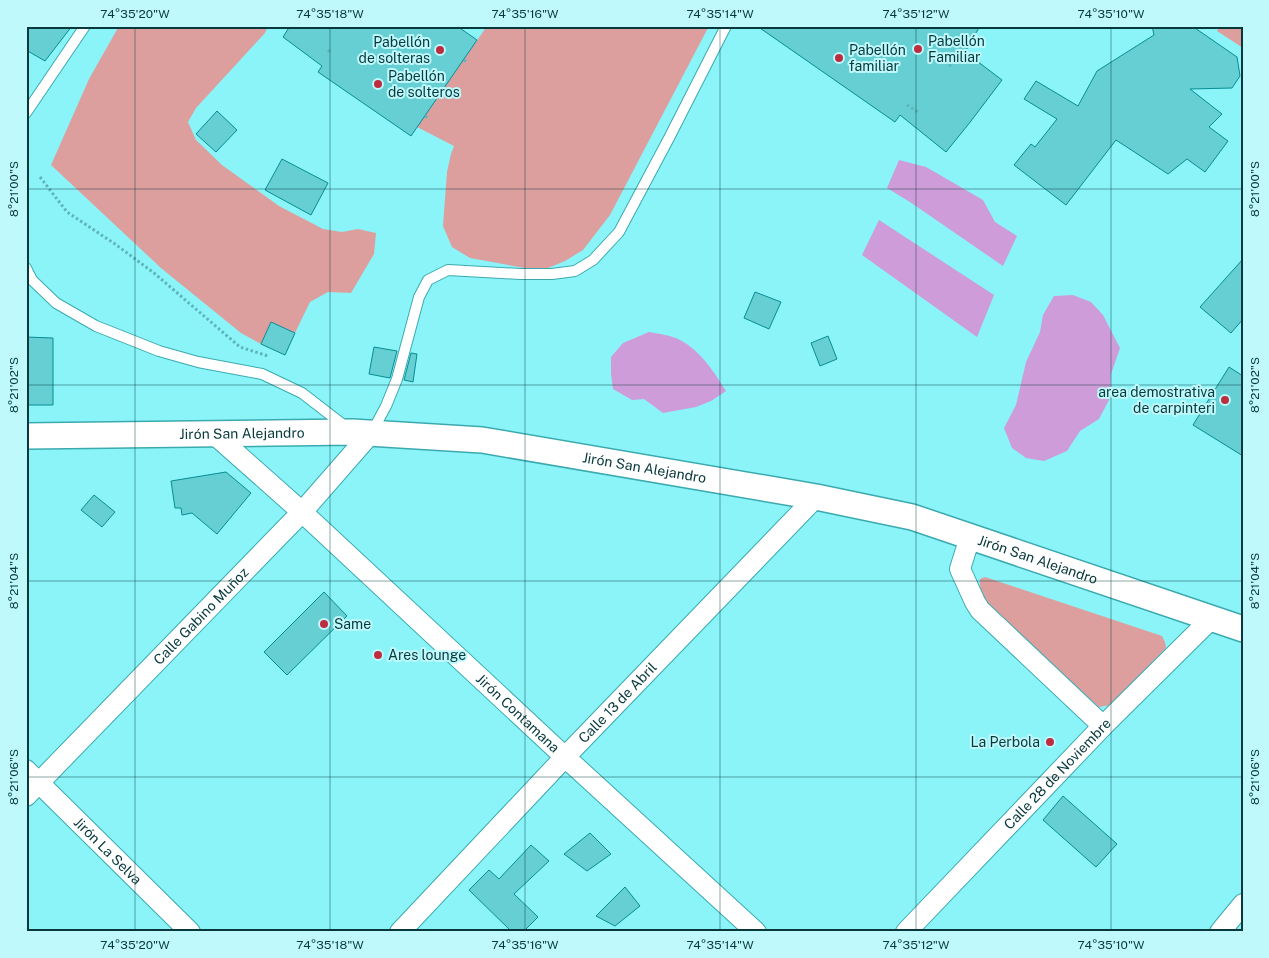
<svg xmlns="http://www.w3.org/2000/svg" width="1269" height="958" viewBox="0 0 1269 958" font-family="'Public Sans',sans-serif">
  <rect width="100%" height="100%" fill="#8af4f9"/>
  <g fill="#dc9f9e">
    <path d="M119 26H268L265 33 196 108 188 122 196 140 222 165 279 206 323 229 342 232 358 229 376 233 374 254 351 293 328 292 310 302 295 333 271 323 261 344 241 333 161 268 51 165 89 79Z"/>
    <path d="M487 26H709L610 215 583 250 565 261 541 271 470 258 452 247 443 226 447 172 451 154 454 146 417 127Z"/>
    <path d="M1220 26H1243V48L1217 31Z"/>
    <path d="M985 577 1162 636 1165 642 1166 648 1111 705 1099 707 992 611C985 599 979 593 980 579Z"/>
  </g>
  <g fill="#cd9cd9">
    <path d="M899 160 926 167 983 200 995 222 1017 236 1003 266 910 202 887 188Z"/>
    <path d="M879 220 994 295 977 337 862 255Z"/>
    <path d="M1073 295 1091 302 1103 315 1120 348 1111 374 1110 398 1099 419 1080 431 1067 451 1044 461 1026 458 1012 448 1004 428 1016 405 1026 362 1040 332 1043 315 1054 296Z"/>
    <path d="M649 332C659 334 671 335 680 340 701 351 714 372 726 391L711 401 696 407 663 413 644 399 632 400 613 389 611 374V357L623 343Z"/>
  </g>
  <g fill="#65cfd4" stroke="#078d93">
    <path d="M26 26H72L45 61 26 50Z"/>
    <path d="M290 26H457L477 40 411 136 318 72 322 66 283 37Z"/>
    <path d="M757 26H980L965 52 1002 80 971 121 946 152 900 115 895 122Z"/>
    <path d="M1152 26H1192L1237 57 1240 76 1232 88 1190 89 1222 114 1209 127 1228 141 1205 172 1187 159 1168 174 1116 140 1066 205 1014 165 1031 144 1035 147 1057 119 1024 99 1036 81 1078 106 1097 71 1154 35Z"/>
    <path d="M217 111 237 130 216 152 196 134Z"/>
    <path d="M282 159 328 183 311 215 265 190Z"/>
    <path d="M1243 259V319L1231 333 1200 307Z"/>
    <path d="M755 292 781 302 769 329 744 318Z"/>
    <path d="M271 322 295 333 285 355 261 344Z"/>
    <path d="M828 336 837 359 820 366 811 343Z"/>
    <path d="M26 337 53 338V405H26Z"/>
    <path d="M374 347 397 351 390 378 369 374Z"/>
    <path d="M411 353 417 354 413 382 404 380Z"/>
    <path d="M1229 367 1243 376V456L1193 425Z"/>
    <path d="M226 472 251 493 217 534 192 513 182 515 181 508H175L171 481Z"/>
    <path d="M94 495 115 512 102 527 81 510Z"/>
    <path d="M324 592 347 616 287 675 264 652Z"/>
    <path d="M1063 796 1117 844 1096 867 1043 820Z"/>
    <path d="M590 833 611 854 587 871 564 854Z"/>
    <path d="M531 845 549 861 514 894 538 917 523 932H512L469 890 489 870 499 879Z"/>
    <path d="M625 887 640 906 615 926 596 916Z"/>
  </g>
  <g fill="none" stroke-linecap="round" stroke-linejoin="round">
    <g stroke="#3baaaf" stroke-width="12">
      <g id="service">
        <path d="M26 113 85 26"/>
        <path d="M26 268 32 280 56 303 96 326 159 351 198 362 262 374 302 393 346 427"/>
        <path d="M372 432 386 406 397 379 419 297 428 280 448 270 520 274H552L575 271 593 260 619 232 669 138 726 26"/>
      </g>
    </g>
    <g stroke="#3baaaf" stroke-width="22">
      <g id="minor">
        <path id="s1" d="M213 433 302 512 565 757 756 932"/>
        <path d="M970 537 960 569 975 602 980 610 1103 726"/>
        <path id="s2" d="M26 770 190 932"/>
        <path id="s3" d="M26 796 302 512 371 433"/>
        <path id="s4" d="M400 932 565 757 816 497"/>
        <path id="s5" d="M906 932 1103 726 1212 618"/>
        <path d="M1220 932 1243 904"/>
      </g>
    </g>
    <g stroke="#3baaaf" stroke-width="28">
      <g id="tertiary">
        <path id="s6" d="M26 436 352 432 482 440 816 497 912 517 1243 629"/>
      </g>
    </g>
    <g stroke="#5eb4b9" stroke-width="3" stroke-dasharray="2.5 2.5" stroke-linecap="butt">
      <path d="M328 50 331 53"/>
      <path d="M941 59 951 66"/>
      <path d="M464 60 468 63"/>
      <path d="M907 105 918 112"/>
      <path d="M425 116 428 118"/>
      <path d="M40 177 67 212 115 244 154 273 240 347 268 356"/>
    </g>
    <use href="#service" stroke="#fff" stroke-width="10"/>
    <use href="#minor" stroke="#fff" stroke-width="20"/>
    <use href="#tertiary" stroke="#fff" stroke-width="25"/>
  </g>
  <path fill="none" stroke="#07383b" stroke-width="1" stroke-opacity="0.45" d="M135 26V932M330 26V932M525 26V932M720 26V932M916 26V932M1111 26V932M26 189H1243M26 385H1243M26 581H1243M26 777H1243"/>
  <g fill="#be2d3f" stroke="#bff9fc" stroke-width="2">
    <circle cx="918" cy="49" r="5"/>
    <circle cx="440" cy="50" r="5"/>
    <circle cx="839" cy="58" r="5"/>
    <circle cx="378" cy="84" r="5"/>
    <circle cx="1225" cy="400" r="5"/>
    <circle cx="324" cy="624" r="5"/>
    <circle cx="378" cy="655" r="5"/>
    <circle cx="1050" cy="742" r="5"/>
  </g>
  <g text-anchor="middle" stroke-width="4" stroke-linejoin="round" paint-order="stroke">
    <g font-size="14" fill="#07383b" stroke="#bff9fc" text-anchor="start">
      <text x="928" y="46">Pabellón<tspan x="928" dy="16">Familiar</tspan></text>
      <text x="430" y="47" text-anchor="end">Pabellón<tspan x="430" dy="16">de solteras</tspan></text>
      <text x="849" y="55">Pabellón<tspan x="849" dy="16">familiar</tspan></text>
      <text x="388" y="81">Pabellón<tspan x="388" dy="16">de solteros</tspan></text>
      <text x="1215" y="397" text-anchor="end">area demostrativa<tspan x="1215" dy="16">de carpinteri</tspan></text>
      <text x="334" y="629">Same</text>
      <text x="388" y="660">Ares lounge</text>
      <text x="1040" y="747" text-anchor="end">La Perbola</text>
    </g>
    <g font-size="14" fill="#07383b" stroke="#bff9fc">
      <text dy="5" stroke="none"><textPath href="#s6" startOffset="216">Jirón San Alejandro</textPath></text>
      <text dy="5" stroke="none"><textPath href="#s6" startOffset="621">Jirón San Alejandro</textPath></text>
      <text dy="5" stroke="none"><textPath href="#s6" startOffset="1026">Jirón San Alejandro</textPath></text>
      <text dy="5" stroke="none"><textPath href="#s3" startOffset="251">Calle Gabino Muñoz</textPath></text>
      <text dy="5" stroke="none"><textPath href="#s4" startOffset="316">Calle 13 de Abril</textPath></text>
      <text dy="5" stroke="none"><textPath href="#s1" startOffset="414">Jirón Contamana</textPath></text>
      <text dy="5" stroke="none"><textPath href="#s5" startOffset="219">Calle 28 de Noviembre</textPath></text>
      <text dy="5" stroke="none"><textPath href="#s2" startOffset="115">Jirón La Selva</textPath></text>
    </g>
  </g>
  <rect width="1269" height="958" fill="none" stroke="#bff9fc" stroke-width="55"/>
  <rect x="28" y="28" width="1214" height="902" fill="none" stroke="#07383b" stroke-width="2"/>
  <g font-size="12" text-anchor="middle" fill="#07383b">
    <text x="135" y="18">74°35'20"W</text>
    <text x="330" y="18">74°35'18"W</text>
    <text x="525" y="18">74°35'16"W</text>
    <text x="720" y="18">74°35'14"W</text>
    <text x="916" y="18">74°35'12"W</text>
    <text x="1111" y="18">74°35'10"W</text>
    <text transform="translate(14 189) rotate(-90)" y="4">8°21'00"S</text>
    <text transform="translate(1255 189) rotate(-90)" y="4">8°21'00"S</text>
    <text transform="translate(14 385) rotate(-90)" y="4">8°21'02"S</text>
    <text transform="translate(1255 385) rotate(-90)" y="4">8°21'02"S</text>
    <text transform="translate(14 581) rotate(-90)" y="4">8°21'04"S</text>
    <text transform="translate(1255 581) rotate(-90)" y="4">8°21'04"S</text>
    <text transform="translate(14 777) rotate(-90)" y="4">8°21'06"S</text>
    <text transform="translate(1255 777) rotate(-90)" y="4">8°21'06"S</text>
    <text x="135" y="949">74°35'20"W</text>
    <text x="330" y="949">74°35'18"W</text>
    <text x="525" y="949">74°35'16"W</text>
    <text x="720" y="949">74°35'14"W</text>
    <text x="916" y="949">74°35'12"W</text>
    <text x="1111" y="949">74°35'10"W</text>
  </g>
</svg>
